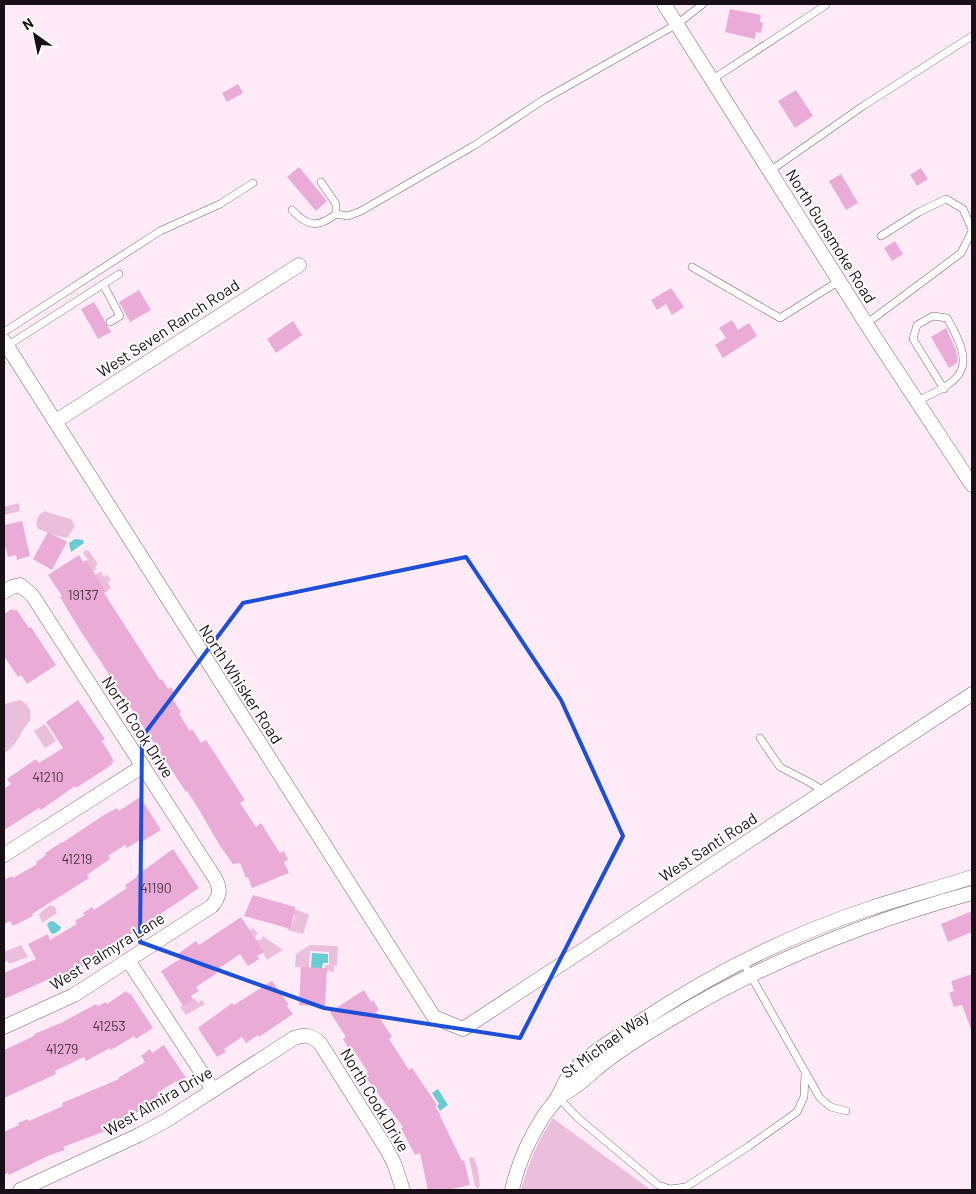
<svg xmlns="http://www.w3.org/2000/svg" width="976" height="1194" viewBox="0 0 976 1194" font-family="Barlow,sans-serif">
  <rect width="100%" height="100%" fill="#ffebf7"/>
  <g fill="#ebbfdc">
    <path d="M19 503 20 511 4 515V507Z"/>
    <path d="M44 511 71 519 75 526 67 538C57 537 48 532 38 529 34 522 38 515 44 511Z"/>
    <path d="M86 550 89 551 98 564 95 566 97 569 93 571 86 561 88 560 83 553Z"/>
    <path d="M101 571 104 577 107 575 111 580 108 582 111 588 106 592 95 575Z"/>
    <path d="M20 700C29 704 32 711 30 721 20 731 18 746 4 753V704Z"/>
    <path d="M45 724 56 741 45 748 34 731Z"/>
    <path d="M50 905 55 907 57 913 42 923 39 914Z"/>
    <path d="M294 909 308 914 309 916 303 934 287 930 288 928H291L295 916 293 915Z"/>
    <path d="M253 928 258 933 255 937 257 940H261L263 936 283 950 267 960 250 930Z"/>
    <path d="M21 945 28 957 9 964 8 961 5 962 4 952Z"/>
    <path d="M310 945 338 946 337 966H334V972L326 971 325 965H329V952L310 951 309 968 295 967 296 954Z"/>
    <path d="M194 998 198 1003 202 1000 205 1004 186 1015 180 1007Z"/>
    <path d="M553 1118 562 1125 651 1190H521C528 1164 538 1141 553 1118Z"/>
    <path d="M471 1157 474 1158 478 1169 480 1186 478 1189 475 1186 469 1159Z"/>
  </g>
  <g fill="#69ccd2">
    <path d="M75 539 83 540 84 543 71 552 69 543Z"/>
    <path d="M53 921 61 927 60 930 54 934 51 933 47 925 49 922Z"/>
    <path d="M312 953 328 954V963H323L322 968H311Z"/>
    <path d="M438 1089 448 1105 440 1111 437 1106 439 1104 432 1093Z"/>
  </g>
  <g fill="#ebabd7">
    <path d="M730 9 761 15 760 22 763 23 761 33 756 32 755 39 725 32Z"/>
    <path d="M238 84 243 93 227 102 222 93Z"/>
    <path d="M796 90 813 116 795 128 778 101Z"/>
    <path d="M299 167 327 201 316 211 287 177Z"/>
    <path d="M921 168 928 179 917 186 910 175Z"/>
    <path d="M841 174 858 203 846 210 829 181Z"/>
    <path d="M895 241 903 254 892 261 884 248Z"/>
    <path d="M671 288 684 307 672 315 666 304 657 310 651 300Z"/>
    <path d="M139 290 151 310 130 322 119 302Z"/>
    <path d="M94 302 111 332 98 339 81 309Z"/>
    <path d="M732 320 738 330 749 323 757 336 723 358 715 345 726 338 719 328Z"/>
    <path d="M293 321 302 335 276 353 267 339Z"/>
    <path d="M946 328 956 350 958 360 957 363 949 368 931 337Z"/>
    <path d="M22 521 30 556 17 560 16 555 8 557 4 541V525Z"/>
    <path d="M48 532 67 542 52 570 33 559Z"/>
    <path d="M79 555 83 562 86 560 93 571 106 592 104 593 160 680 162 679 168 689 171 687 176 696 172 698 181 712 179 714 190 731 192 729 201 743 206 740 245 800 240 803 256 827 261 823 280 853 284 851 288 860 284 862 289 873 252 888 248 877 246 878 240 863 233 864 220 846 198 808 187 791 186 792 78 627 60 597 62 596 48 575Z"/>
    <path d="M12 609 14 611 16 609 29 628 31 627 56 665 27 684 21 675 18 677 4 656V614Z"/>
    <path d="M78 700 105 739 102 741 114 761 111 763 113 764 76 788 75 786 41 810 39 808 4 830V789L11 784 7 779 36 759 39 763 63 748 46 722Z"/>
    <path d="M140 797 161 830 141 842 140 840 127 848 125 845 108 856 110 859 87 875 89 878 32 914 33 916 13 926 10 921 4 924V880L12 876 13 878 37 864 36 862 46 855 45 853 62 842V843L104 815 117 808 119 811Z"/>
    <path d="M173 849 199 888 76 971 75 969 57 978 56 976 4 999V973L36 959 28 944 48 934 50 940 77 924 75 921 85 915 83 913 92 907 94 910 127 888 125 885 137 877 136 876Z"/>
    <path d="M253 895 295 907 291 929 244 916Z"/>
    <path d="M972 911V932L948 942 941 924Z"/>
    <path d="M241 917 264 952 257 956 259 959 248 966 240 954 215 971 217 973 196 987 199 991 191 996 193 1000 183 1006 161 971 182 958 179 953 196 941 199 945Z"/>
    <path d="M301 967 327 968 325 1006 299 1005Z"/>
    <path d="M972 974V1029H971L962 1005 954 1007 949 993 954 991 951 981Z"/>
    <path d="M272 981 289 1005H286L293 1014 259 1037 258 1035 246 1043 242 1037 224 1049 226 1052 217 1057 198 1028 232 1003 234 1005Z"/>
    <path d="M364 990 371 1002 373 1000 379 1010 376 1012 392 1037 389 1039 409 1070 412 1068 437 1105 435 1106 441 1116H440L462 1161 464 1160 470 1185 447 1190H428L420 1153 415 1155 401 1128 403 1127 364 1075 368 1072 352 1048 349 1049 343 1039 346 1037 330 1012Z"/>
    <path d="M126 991 128 994 130 993 153 1028 136 1039 134 1036 111 1050 110 1048 86 1061 84 1057 55 1071 56 1074 4 1098V1050L30 1038 35 1035 34 1034 61 1023 96 1004 98 1006 106 1002 107 1004Z"/>
    <path d="M164 1045 186 1078 178 1083 176 1081 157 1093 161 1102 153 1107 151 1105 119 1122 120 1124 108 1130 63 1147 65 1150 50 1155 9 1175 8 1173 4 1175V1132L19 1125 18 1123 28 1119 29 1121 63 1106 62 1103 119 1079 118 1078 145 1062 141 1056 150 1049 152 1053Z"/>
  </g>
  <g fill="none" stroke-linecap="round" stroke-linejoin="round">
    <g stroke="#7d6174" stroke-width="8">
      <g id="service">
        <path d="M713 79 826 5 825 4"/>
        <path d="M770 171 863 106 972 36"/>
        <path d="M292 210C308 227 318 228 336 214V204L321 182"/>
        <path d="M336 214 348 216 361 211 475 145 543 100 677 24 703 4"/>
        <path d="M881 236 919 212 946 199 963 209 972 229"/>
        <path d="M692 267 780 318 839 281"/>
        <path d="M103 284 120 316 110 322"/>
        <path d="M866 324 961 253 972 231"/>
        <path d="M4 332 160 231 220 204 253 183"/>
        <path d="M7 346 119 274"/>
        <path d="M917 401C966 379 976 368 947 318L933 316 917 325 913 339 944 389"/>
        <path d="M760 738 780 767 809 782 824 791"/>
        <path d="M743 962 820 1098 831 1107 846 1111"/>
        <path d="M558 1097 578 1118 658 1185 670 1189 686 1187 749 1146 797 1112 804 1097 805 1074"/>
      </g>
    </g>
    <g stroke="#7d6174" stroke-width="15">
      <g id="minor">
        <path d="M664 4 874 336 972 485"/>
        <path d="M4 341 434 1017 463 1029 972 694"/>
        <path d="M56 421 299 265"/>
        <path d="M4 592 12 587 20 585 32 595 215 878C221 889 220 896 212 906L74 995 4 1027"/>
        <path d="M4 855 143 766"/>
        <path d="M128 960 213 1090"/>
        <path d="M558 1097C575 1089 587 1077 601 1065 623 1048 647 1033 671 1019 765 962 866 922 972 893"/>
        <path d="M20 1190 139 1135 167 1120 294 1038C305 1034 311 1035 320 1043L386 1148 394 1163 403 1190"/>
        <path d="M512 1190C518 1163 530 1137 545 1114 549 1108 555 1103 558 1096 562 1089 564 1082 569 1076 585 1056 617 1037 638 1023 710 975 789 935 871 908 904 897 939 888 972 877"/>
      </g>
    </g>
    <use href="#service" stroke="#fff" stroke-width="7"/>
    <use href="#minor" stroke="#fff" stroke-width="14"/>
  </g>
  <path fill="none" stroke="#1d4ed8" stroke-width="4" stroke-linejoin="round" d="M466 557 561 700 623 836 520 1038 324 1008 140 942 142 737 243 603Z"/>
  <g text-anchor="middle" stroke-width="4" stroke-linejoin="round" paint-order="stroke">
    <g font-size="14" fill="#4e3646">
      <text x="83" y="600">19137</text>
      <text x="48" y="782">41210</text>
      <text x="77" y="864">41219</text>
      <text x="156" y="893">41190</text>
      <text x="109" y="1031">41253</text>
      <text x="62" y="1054">41279</text>
    </g>
    <g font-size="16" fill="#190f16" stroke="#fff">
      <text transform="translate(831 236) rotate(58)" y="6">North Gunsmoke Road</text>
      <text transform="translate(168 328) rotate(-33)" y="6">West Seven Ranch Road</text>
      <text transform="translate(241 684) rotate(57)" y="6">North Whisker Road</text>
      <text transform="translate(138 727) rotate(57)" y="6">North Cook Drive</text>
      <text transform="translate(708 847) rotate(-33)" y="6">West Santi Road</text>
      <text transform="translate(107 951) rotate(-32)" y="6">West Palmyra Lane</text>
      <text transform="translate(605 1044) rotate(-36)" y="6">St Michael Way</text>
      <text transform="translate(375 1100) rotate(59)" y="6">North Cook Drive</text>
      <text transform="translate(158 1101) rotate(-30)" y="6">West Almira Drive</text>
    </g>
  </g>
  <rect width="976" height="1194" fill="none" stroke="#190f16" stroke-width="10"/>
  <g transform="translate(35 35) rotate(327)" stroke="#ffffff" stroke-width="4" paint-order="stroke">
  <path d="M0-4L9 19L0 12L-9 19Z" fill="#190f16"/>
  <text y="-8" font-size="14" font-weight="bold" text-anchor="middle" fill="#190f16">N</text>
  </g>
</svg>
